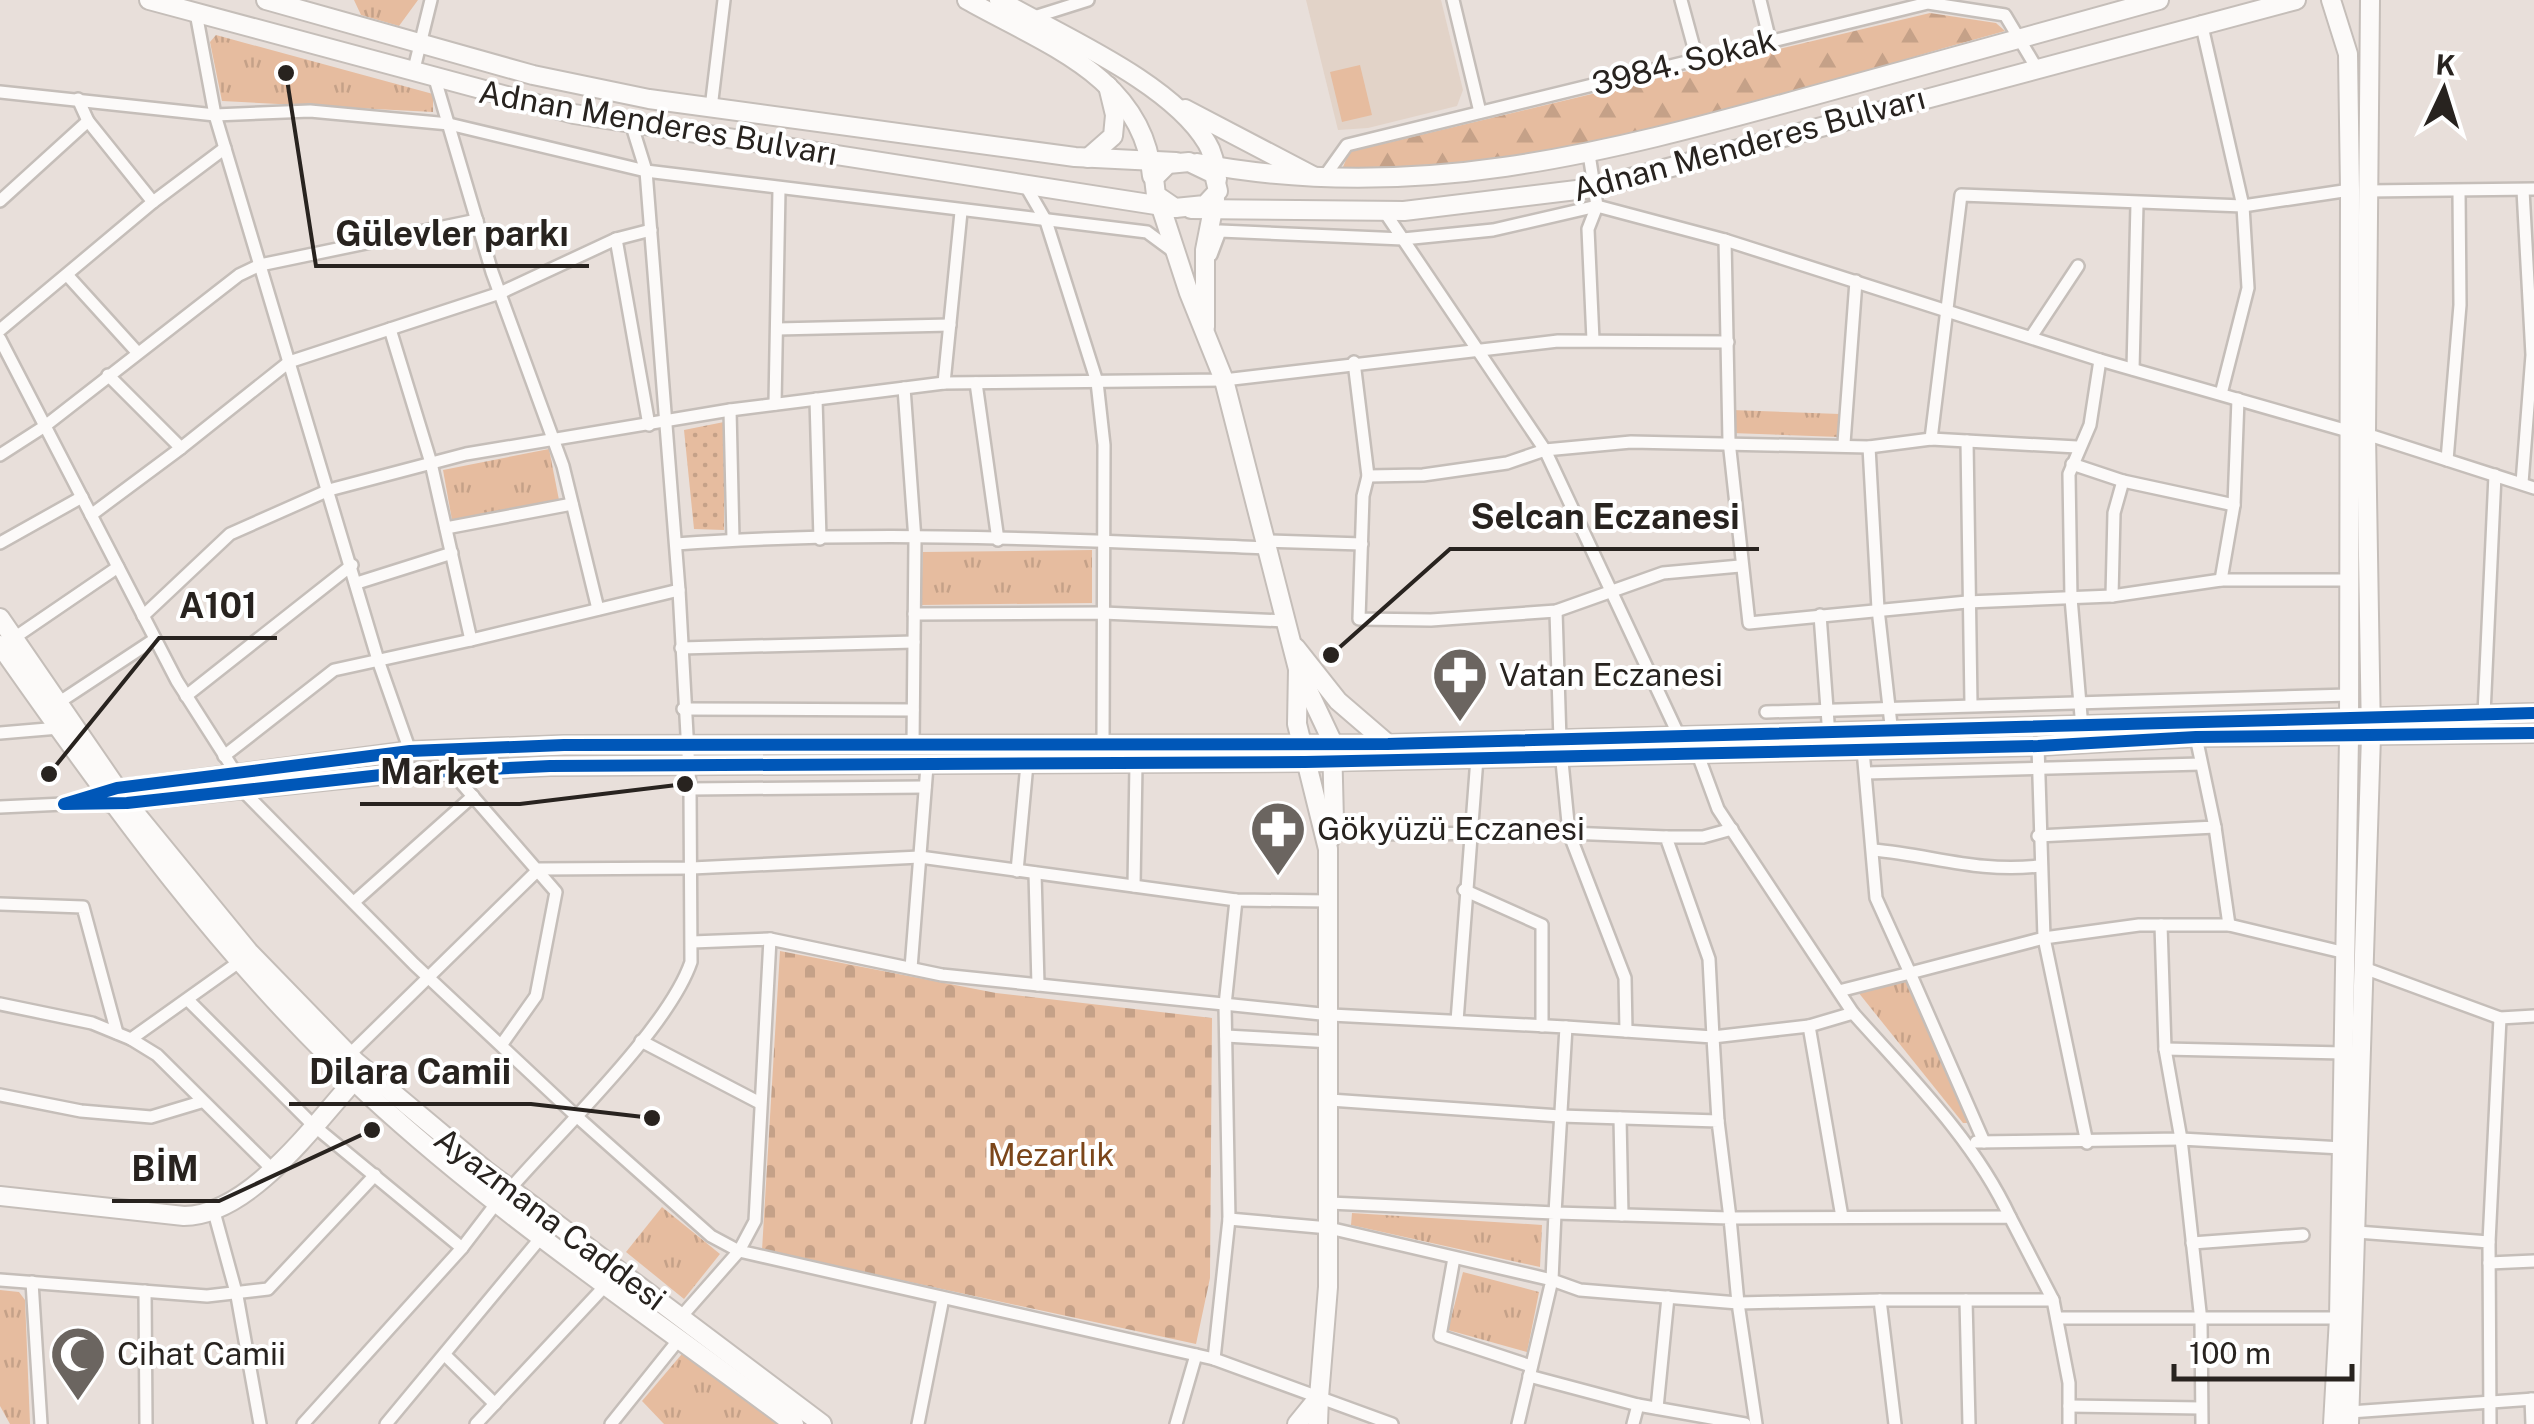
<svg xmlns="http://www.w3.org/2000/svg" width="2534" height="1424" viewBox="0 0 2534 1424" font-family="'Public Sans',sans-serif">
  <defs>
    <pattern id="grass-dots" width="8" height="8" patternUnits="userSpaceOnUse" patternTransform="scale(2.5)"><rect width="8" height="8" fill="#e6bc9f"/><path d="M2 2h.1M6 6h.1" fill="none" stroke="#c5a188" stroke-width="1.8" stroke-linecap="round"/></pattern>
    <pattern id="forest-firs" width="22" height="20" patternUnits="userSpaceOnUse" patternTransform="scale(2.5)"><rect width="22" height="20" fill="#e6bc9f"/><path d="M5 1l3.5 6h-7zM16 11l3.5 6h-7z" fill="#c5a188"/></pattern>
    <pattern id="cemetery-stones" width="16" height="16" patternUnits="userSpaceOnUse" patternTransform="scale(2.5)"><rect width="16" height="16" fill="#e6bc9f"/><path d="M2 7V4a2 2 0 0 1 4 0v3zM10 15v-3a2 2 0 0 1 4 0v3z" fill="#c5a188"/></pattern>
    <pattern id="park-tufts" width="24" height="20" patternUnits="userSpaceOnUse" patternTransform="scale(2.5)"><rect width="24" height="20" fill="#e6bc9f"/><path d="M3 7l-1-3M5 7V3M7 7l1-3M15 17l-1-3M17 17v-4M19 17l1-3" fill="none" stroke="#c5a188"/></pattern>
  </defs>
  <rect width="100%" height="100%" fill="#e8dfda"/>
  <path fill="#e2d3c8" d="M1306 0H1441L1463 90 1457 106 1368 128 1338 130Z"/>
  <path fill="url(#grass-dots)" d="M724 422V530L694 529 684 430Z"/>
  <path fill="url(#forest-firs)" d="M1930 13 1996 23 2005 31C1789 90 1569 171 1343 167L1349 152Z"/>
  <path fill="url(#cemetery-stones)" d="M780 951 996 993 1212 1018 1210 1278 1196 1344 762 1250Z"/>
  <g fill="url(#park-tufts)">
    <path d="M354 0H418L399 26 361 15Z"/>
    <path d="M216 35 433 94V112L222 101 210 42Z"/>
    <path d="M1732 410 1840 414 1839 437 1731 433Z"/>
    <path d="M549 449 559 500 452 520 443 470Z"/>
    <path d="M1092 550V603L921 605 923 552Z"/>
    <path d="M1908 980 1971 1123H1963L1858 992Z"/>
    <path d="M662 1207 720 1254 684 1299 626 1252Z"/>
    <path d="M1352 1213 1542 1225 1540 1267 1351 1225Z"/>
    <path d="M1463 1272 1539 1292 1527 1352 1448 1330Z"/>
    <path d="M0 1290 19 1292 25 1300 30 1424H10L0 1406Z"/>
    <path d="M687 1348 789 1424H664L642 1401Z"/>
  </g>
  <path fill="#e6bc9f" d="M1360 65 1372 115 1342 122 1330 72Z"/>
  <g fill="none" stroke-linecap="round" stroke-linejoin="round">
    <g stroke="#c5beb9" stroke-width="16">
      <g id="street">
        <path d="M1453 0 1480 112"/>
        <path d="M1681 0 1697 59"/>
        <path d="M1760 0 1770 41"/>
        <path d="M196 13 215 115 378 660 410 751"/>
        <path d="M1031 18 1088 0"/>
        <path d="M2201 22 2243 206 2248 288 2221 394"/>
        <path d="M413 73 431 0"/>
        <path d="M435 79 492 272 563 466 598 609"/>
        <path d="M0 92 215 115 310 111 449 124 646 171 1147 232 1174 252"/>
        <path d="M78 99 88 121 153 202 225 148"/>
        <path d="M711 108 724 0"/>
        <path d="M1589 154 1597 206 1725 240 1729 441 1749 623 1967 602 2112 596 2221 580H2349"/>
        <path d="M1322 180 1347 145 1928 3 2005 15 2036 67"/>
        <path d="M1024 183 1046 221 1097 382 1104 445 1103 744"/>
        <path d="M2367 191 2534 189"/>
        <path d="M0 201 88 121"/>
        <path d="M1384 211 1545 450 1680 738"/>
        <path d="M616 239 649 425"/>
        <path d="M1725 240 2100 360 2348 431"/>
        <path d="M1211 255 1220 231 1403 239 1493 230 1597 206"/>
        <path d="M68 276 137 352"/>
        <path d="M390 329 431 463 471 640 679 590"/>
        <path d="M777 329 950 325"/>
        <path d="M0 330 153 202"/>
        <path d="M2031 337 2078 266"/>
        <path d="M0 339 177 681 237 775"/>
        <path d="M1593 340 1588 229 1597 206"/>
        <path d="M1354 362 1368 476 1363 496 1359 619 1431 620 1556 611 1663 573 1740 566"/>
        <path d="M2133 369 2137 204"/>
        <path d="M108 375 181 448 289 362 500 293 616 239 651 230"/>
        <path d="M944 383 961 212"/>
        <path d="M976 383 998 540"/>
        <path d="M904 388 915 540 913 744"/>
        <path d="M816 399 820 539"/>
        <path d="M775 404 779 190"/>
        <path d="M730 410 733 539"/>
        <path d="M2366 434 2534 488"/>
        <path d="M1931 439 1961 195 2243 206 2350 190"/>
        <path d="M1967 441 1971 704"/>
        <path d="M1844 443 1856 281"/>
        <path d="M1869 447 1878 609 1892 734"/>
        <path d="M0 455 45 426 239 275 260 265 477 220"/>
        <path d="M2447 460 2460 305 2459 191"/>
        <path d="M2072 464 2123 481 2234 505"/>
        <path d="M1368 476 1423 475 1507 463 1545 450 1631 442 1869 447 1931 439 2077 447"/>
        <path d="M2522 483 2532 355 2523 190"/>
        <path d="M91 515 181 448"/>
        <path d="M446 528 572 504"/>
        <path d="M1266 541 1362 544"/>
        <path d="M0 543 82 497"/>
        <path d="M676 544C872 529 1071 540 1267 548"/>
        <path d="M2221 580 2234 505 2238 399"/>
        <path d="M357 583 452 553"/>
        <path d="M2112 596 2114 513 2123 481"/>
        <path d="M914 614 1103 613 1286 621"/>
        <path d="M1820 615 1829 736"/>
        <path d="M143 616 230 534 329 490 466 454 730 410 944 383 1224 380 1558 341 1728 342"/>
        <path d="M14 638 118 567"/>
        <path d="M681 648 914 642"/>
        <path d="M186 696 352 565"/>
        <path d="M58 703 155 639"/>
        <path d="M683 709 913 710"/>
        <path d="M1766 712 2349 695"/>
        <path d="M2484 714 2495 475"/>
        <path d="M2082 728 2071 598 2069 474 2090 425 2100 360"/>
        <path d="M0 733 59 728"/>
        <path d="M440 750 450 770 556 892 536 996 502 1044"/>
        <path d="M1697 752 1718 809 1853 1013"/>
        <path d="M224 756 334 670 471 640"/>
        <path d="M1866 773 2201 764"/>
        <path d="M690 789 925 787"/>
        <path d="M243 791 414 964 574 1114 711 1236 739 1251 680 1318"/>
        <path d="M101 792 64 804 110 803"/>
        <path d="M0 807 64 804"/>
        <path d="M1331 834 1569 833 1560 741 1556 611"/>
        <path d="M2038 836 2215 827 2196 737"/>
        <path d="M1666 837H1703L1732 829"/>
        <path d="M1873 850C1932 855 1978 873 2039 866"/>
        <path d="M1017 871 1027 764"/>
        <path d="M1035 873 1038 985"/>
        <path d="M1134 886 1136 764"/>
        <path d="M1464 890 1542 925V1026"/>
        <path d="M354 902 473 796"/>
        <path d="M0 904 83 907 117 1033"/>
        <path d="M2229 925 2346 953"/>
        <path d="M770 939 942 975 1331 1015 1566 1027 1555 1213 1730 1218 1738 1303 1880 1300"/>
        <path d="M692 942 770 939 755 1221 739 1251 1214 1359 1392 1424"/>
        <path d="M911 968 927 766"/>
        <path d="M2364 968 2500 1018 2534 1016"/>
        <path d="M1839 991 1910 973 1876 898 1863 750"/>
        <path d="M188 1000 313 1125 462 1248"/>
        <path d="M0 1004 92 1023 131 1039 157 1055 272 1169"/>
        <path d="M1457 1021 1477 758"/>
        <path d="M1566 1027 1713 1037 1718 1121"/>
        <path d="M1626 1031 1625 978 1569 833 1666 837 1709 959 1713 1037 1809 1026"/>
        <path d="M1226 1036 1331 1042"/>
        <path d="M131 1039 239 962"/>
        <path d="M641 1041 760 1103"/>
        <path d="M2165 1049 2344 1053"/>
        <path d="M349 1055 539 869 692 868 920 857 1236 900 1329 901"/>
        <path d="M0 1095 81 1111 151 1117 201 1102"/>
        <path d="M1330 1100 1560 1116 1718 1121 1730 1218 2010 1217 2053 1300"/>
        <path d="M1620 1118 1622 1215"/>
        <path d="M1976 1142 2181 1139 2165 1049 2161 925"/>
        <path d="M1984 1142 1910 973 2044 938 2038 746"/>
        <path d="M2087 1143 2044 938 2139 925H2229L2215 827"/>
        <path d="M510 1189C559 1132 668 1029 691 962L690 789 679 590 646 171 632 126"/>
        <path d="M1329 1203 1555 1213 1552 1280 1580 1290 1738 1303 1756 1424"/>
        <path d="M214 1212 237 1296 260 1424"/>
        <path d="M1842 1217 1809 1026 1853 1013C1910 1077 1973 1138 2010 1217"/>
        <path d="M1229 1219 1329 1228 1552 1280 1518 1424"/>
        <path d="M2357 1232 2489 1242 2490 1424"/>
        <path d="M2489 1242 2500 1018"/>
        <path d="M2192 1243 2303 1235"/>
        <path d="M1454 1258 1440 1336 1531 1366"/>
        <path d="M2489 1263 2534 1261"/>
        <path d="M0 1280 207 1296 268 1289 375 1175"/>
        <path d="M32 1282 41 1424"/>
        <path d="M145 1291 146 1424"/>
        <path d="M1966 1300 1969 1424"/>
        <path d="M2057 1318H2339"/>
        <path d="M446 1356 495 1404"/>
        <path d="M1214 1359 1229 1219 1225 1005 1236 900"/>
        <path d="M1529 1376 1638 1405 1633 1424"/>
        <path d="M2531 1399 2532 1424"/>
        <path d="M1638 1405 1745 1424"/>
        <path d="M2069 1406 2201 1408"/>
        <path d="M1657 1408 1668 1297"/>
        <path d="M2350 1412 2534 1399"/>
        <path d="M303 1424 462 1248 498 1201"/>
        <path d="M386 1424 543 1235"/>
        <path d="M476 1424 619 1271"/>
        <path d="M611 1424 680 1338"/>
        <path d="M918 1424 943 1298"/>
        <path d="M1176 1424 1196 1355"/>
        <path d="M1895 1424 1880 1300H2053L2069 1383V1424"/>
        <path d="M2202 1424 2201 1321 2181 1139 2342 1148"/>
      </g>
    </g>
    <g stroke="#c5beb9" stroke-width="22">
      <g id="secondary">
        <path d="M967 0C1043 43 1144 77 1152 176"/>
        <path d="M999 0C1059 35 1171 82 1207 143 1214 154 1215 167 1217 179"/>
        <path d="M2331 0 2348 54 2350 190 2349 738 2339 1318 2333 1424"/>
        <path d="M1185 109 1313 176"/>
        <path d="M1088 158 1113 136 1115 115 1108 86"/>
        <path d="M1157 195 1189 293 1224 380 1298 669 1332 741 1334 821 1330 839"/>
        <path d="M1205 327V250L1215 199"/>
        <path d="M0 618 127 803 249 952 356 1062 485 1170 822 1424"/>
        <path d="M0 645C112 805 225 962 369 1095 500 1216 652 1317 794 1424"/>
        <path d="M1296 648 1338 701 1388 744"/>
        <path d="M1298 669 1297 724 1328 849V1287L1319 1397"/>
        <path d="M101 792 410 751 564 745 1388 744 2534 713"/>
        <path d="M110 803 390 774 550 766 1305 762 2038 746 2196 737 2534 733"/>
        <path d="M0 1196 184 1216C252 1215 317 1120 360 1074"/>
        <path d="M1297 1424 1319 1397 1318 1424"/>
        <path d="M2349 1424 2371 736 2366 434 2370 0"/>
      </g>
    </g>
    <g stroke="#c5beb9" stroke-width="22">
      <g id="primary">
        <path d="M149 0 574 114 1175 208"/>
        <path d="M266 0 533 75 649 99 1075 157 1176 162"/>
        <path d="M1189 162 1214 174 1218 191 1205 205 1175 208 1156 195 1154 178 1168 164Z"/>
        <path d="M1197 163C1413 204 1601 154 1808 97 1925 64 2042 32 2159 0"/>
        <path d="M1191 209 1404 211 1593 188 2296 0"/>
      </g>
    </g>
    <use href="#street" stroke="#fcfaf9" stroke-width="11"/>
    <use href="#secondary" stroke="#fcfaf9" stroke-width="18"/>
    <use href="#primary" stroke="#fcfaf9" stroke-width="18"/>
    <g stroke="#fff" stroke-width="19">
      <path id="cycleway" d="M2534 713 1388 744 564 745 410 751 117 788 64 804 127 803 390 774 550 766 1305 762 2038 746 2196 737 2534 733"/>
    </g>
    <use href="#cycleway" stroke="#0057b8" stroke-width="12"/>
  </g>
  <defs>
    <g id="pharmacy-pin" transform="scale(2.875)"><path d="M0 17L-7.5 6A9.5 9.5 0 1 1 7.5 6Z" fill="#6b6560" stroke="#fff"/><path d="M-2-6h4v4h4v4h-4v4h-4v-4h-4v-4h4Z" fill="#fff"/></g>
    <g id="mosque-pin" transform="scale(2.875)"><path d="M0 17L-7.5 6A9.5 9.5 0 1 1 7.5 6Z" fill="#6b6560" stroke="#fff"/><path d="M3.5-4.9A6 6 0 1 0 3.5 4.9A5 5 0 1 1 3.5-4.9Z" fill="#fff"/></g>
  </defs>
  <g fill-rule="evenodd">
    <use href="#pharmacy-pin" x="1460" y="675"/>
    <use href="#pharmacy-pin" x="1278" y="829"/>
    <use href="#mosque-pin" x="78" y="1354"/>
  </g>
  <g text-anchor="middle" stroke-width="8" stroke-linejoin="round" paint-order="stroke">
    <g font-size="32" fill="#28231f" stroke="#fff">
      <text transform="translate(1684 62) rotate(-14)" y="11">3984. Sokak</text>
      <text transform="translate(658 123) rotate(10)" y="11">Adnan Menderes Bulvarı</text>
      <text transform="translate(1749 144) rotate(-15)" y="11">Adnan Menderes Bulvarı</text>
      <text transform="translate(550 1219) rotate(37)" y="11">Ayazmana Caddesi</text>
    </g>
    <g font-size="32" fill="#28231f" stroke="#fff" text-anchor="start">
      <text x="1499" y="686">Vatan Eczanesi</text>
      <text x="1317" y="840">Gökyüzü Eczanesi</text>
      <text x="117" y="1365">Cihat Camii</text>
    </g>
    <g font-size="32" fill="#7c461a" stroke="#fff">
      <text x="1051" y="1166">Mezarlık</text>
    </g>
  </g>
  <path fill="none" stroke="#28231f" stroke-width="4" d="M286 73L316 266H589M1331 655L1450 549H1759M49 774L159 638H277M685 784L520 804H360M652 1118L531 1104H289M372 1130L219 1201H112"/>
  <g fill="#28231f" stroke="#fff" stroke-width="4">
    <circle cx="286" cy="73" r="10"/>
    <circle cx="1331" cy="655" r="10"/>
    <circle cx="49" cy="774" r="10"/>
    <circle cx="685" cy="784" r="10"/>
    <circle cx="652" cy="1118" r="10"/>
    <circle cx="372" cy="1130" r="10"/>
  </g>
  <g font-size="35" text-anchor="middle" font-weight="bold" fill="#28231f" stroke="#fff" stroke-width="8" stroke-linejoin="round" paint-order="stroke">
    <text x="452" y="246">Gülevler parkı</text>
    <text x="1605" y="529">Selcan Eczanesi</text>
    <text x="218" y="618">A101</text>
    <text x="440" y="784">Market</text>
    <text x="410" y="1084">Dilara Camii</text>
    <text x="165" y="1181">BİM</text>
  </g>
  <g transform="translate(2444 90) rotate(4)" stroke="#ffffff" stroke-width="8" paint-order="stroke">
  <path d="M0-8L18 38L0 25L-18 38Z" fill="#28231f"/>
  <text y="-15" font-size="28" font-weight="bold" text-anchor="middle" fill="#28231f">K</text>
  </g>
  <path d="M2174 1364v15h178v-15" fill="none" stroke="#28231f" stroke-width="5"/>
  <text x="2189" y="1364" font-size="30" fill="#28231f" stroke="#ffffff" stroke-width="8" paint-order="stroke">100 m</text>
</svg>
